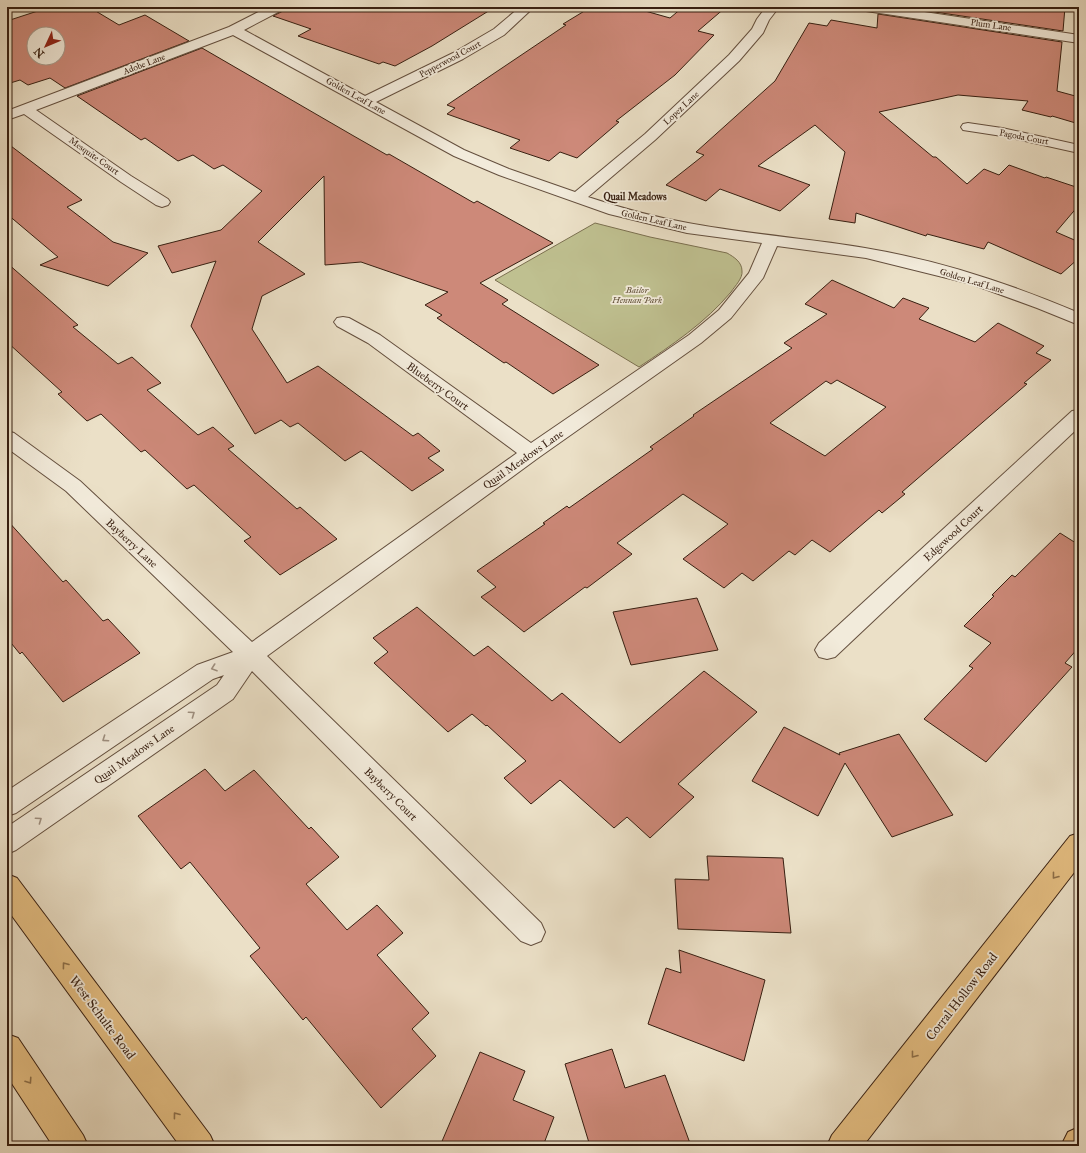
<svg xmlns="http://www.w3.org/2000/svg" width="1086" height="1153" viewBox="0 0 1086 1153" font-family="'IM FELL Great Primer',serif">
  <rect width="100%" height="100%" fill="#ebe0c7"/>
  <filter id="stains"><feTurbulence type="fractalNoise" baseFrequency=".005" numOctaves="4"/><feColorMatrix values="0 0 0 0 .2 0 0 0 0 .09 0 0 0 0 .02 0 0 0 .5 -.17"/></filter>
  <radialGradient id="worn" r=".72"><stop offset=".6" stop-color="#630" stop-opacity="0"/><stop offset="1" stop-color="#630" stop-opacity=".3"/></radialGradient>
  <path fill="#bfc090" stroke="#7b7050" d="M595 223 650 237 727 253C734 257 742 262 742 271 743 278 735 286 731 292 705 323 672 345 639 367L495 280Z"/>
  <g fill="#cd8979" stroke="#371f11" fill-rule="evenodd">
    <path d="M50 7H89L119 25 145 15 189 41 65 88 50 78 28 85 20 80 7 84V21ZM34 34H58V58H34Z"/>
    <path d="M285 7H495L432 46 395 66 383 62 379 64 298 36 311 29 273 16 283 11Z"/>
    <path d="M591 7H631L670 18 683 7H726L698 31 714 35 675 75 616 121 619 122 577 158 560 152 549 161 510 148 520 140 447 114 455 108 447 105 566 25 563 24Z"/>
    <path d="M901 7H1065L1063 31Z"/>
    <path d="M878 14 1062 42 1057 91 1079 97V124L1052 116 1051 117 1022 110 1028 101 958 95 879 112 933 157H936L967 184 984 169 999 175 1009 165 1045 178 1046 177 1079 188V205L1056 232 1079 242V258L1061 274 988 242 984 249 927 234 926 236 856 213 855 223 829 219 845 152 815 125 758 166 810 185 780 211 720 189 706 201 666 185 704 155 696 152 775 81 809 23 827 26 831 20 877 28Z"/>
    <path d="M202 48 352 135 387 155 389 154 474 203 477 201 553 243 480 283 508 300 502 304 599 365 553 394 506 362 504 363 437 318 442 315 425 305 448 292 361 262 325 265 324 176 258 242 305 274 262 296 252 329 287 383 318 366 413 436 418 433 440 451 428 458 444 470 412 491 361 451 345 461 298 423 290 427 281 420 255 434 191 326 216 261 172 273 158 246 221 230 262 191 223 165 214 169 193 155 178 161 145 138 141 140 77 96Z"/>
    <path d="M7 143 82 200 67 207 113 242 148 253 108 286 40 265 58 257 7 214Z"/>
    <path d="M7 263 78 325 73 327 118 364 132 357 161 383 147 390 198 435 213 427 234 446 228 449 297 509 300 507 337 539 280 575 244 541 251 537 194 485 187 489 145 450 141 452 101 414 87 421 58 394 62 392 7 342Z"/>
    <path d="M832 280 894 308 903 298 929 308 919 319 975 342 998 323 1044 346 1036 353 1051 360 1024 383 1027 384 902 492 905 494 882 513 879 510 830 552 812 540 795 555 789 551 753 581 742 573 724 588 683 559 728 524 683 494 617 543 632 554 587 588 585 587 524 632 481 597 496 587 477 571 545 524 543 523 567 506 569 508 653 449 650 447 694 416 693 415 792 348 784 343 827 314 805 304ZM837 380 886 407 825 456 770 423 826 381 831 384Z"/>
    <path d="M7 520 63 582 66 580 103 621 108 619 140 653 63 702 22 652 20 654 7 638Z"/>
    <path d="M1060 533 1079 545V647L1065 663 1072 667 986 762 924 719 973 668 969 666 991 643 964 626 994 596 992 595 1012 575 1015 577Z"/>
    <path d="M697 598 718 650 631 665 613 612Z"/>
    <path d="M417 607 474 656 488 646 552 701 562 693 620 743 704 671 757 712 678 784 694 797 650 838 627 817 614 828 560 780 531 804 504 778 526 761 487 725 486 726 472 714 448 732 374 663 388 652 373 638Z"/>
    <path d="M784 727 840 755 839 753 899 734 953 815 892 837 845 763 818 816 752 781Z"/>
    <path d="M205 769 225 791 254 770 309 829 311 827 339 857 306 884 347 930 377 905 403 933 377 955 429 1013 412 1029 436 1056 381 1108 306 1017 303 1020 250 956 260 948 190 862 181 869 138 816Z"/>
    <path d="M707 856 783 858 791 933 678 929 675 879 709 880Z"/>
    <path d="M679 950 765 980 744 1061 648 1024 666 968 681 973Z"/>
    <path d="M612 1049 625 1088 665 1075 691 1146H590L565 1064Z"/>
    <path d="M480 1052 525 1071 513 1100 554 1117 543 1146H440Z"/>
  </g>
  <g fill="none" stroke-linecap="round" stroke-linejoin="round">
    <g stroke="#644f3e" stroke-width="2">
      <g id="minor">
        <path d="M268 7H284L282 10 244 30 365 96 453 53 494 29 520 7H534L504 35 463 59 376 102 464 150 509 169 575 192 645 134 729 55 752 29 757 19 766 7H779L769 20 763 33 739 61 655 140 588 197C621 208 654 217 688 223 746 234 806 238 865 248 938 260 1011 284 1079 313V325L1037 308 971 284 866 258 777 246 763 278 731 318 701 343 538 458 267 656 541 923 545 932 541 941 531 945 521 941 252 671 233 699 16 850 7 854V827L217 685 224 675 213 679 16 813 7 816V791L197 665 233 652 66 491 7 448V431L14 433 80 481 252 642 517 453 368 343 337 326 334 322 337 318 343 317 349 318 380 335 531 443 689 335 719 310 749 273 762 243 687 233 609 214 499 175 454 156 233 35 36 110 131 176 168 199 170 202 168 205 162 207 156 205 121 182 24 114 7 120V111L229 27Z"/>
        <path d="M860 7H891L1079 35V43L866 11 862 10Z"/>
        <path d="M968 123 1002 128 1079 145V153L1002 136 963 130 961 127 963 124Z"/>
        <path d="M1079 410V427L835 657 827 659 819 657 815 650 819 643 1072 411Z"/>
      </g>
    </g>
    <g stroke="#371f11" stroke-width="2">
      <g id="major">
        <path d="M1079 833V866L863 1146H827L832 1135 1070 836Z"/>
        <path d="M7 874 17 878 210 1135 215 1146H180L7 909Z"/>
        <path d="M7 1034 18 1038 83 1135 88 1146H53L7 1076Z"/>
        <path d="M1079 1127V1146H1061L1068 1132Z"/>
      </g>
    </g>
    <use href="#minor" fill="#f2ebdb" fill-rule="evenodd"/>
    <use href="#major" fill="#e6c084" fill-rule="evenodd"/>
  </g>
  <defs><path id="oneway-chevron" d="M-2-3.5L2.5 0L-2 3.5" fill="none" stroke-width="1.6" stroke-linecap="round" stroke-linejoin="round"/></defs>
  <g stroke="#9e8f80">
    <use href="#oneway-chevron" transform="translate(214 668) rotate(161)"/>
    <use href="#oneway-chevron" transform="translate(192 714) rotate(-35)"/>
    <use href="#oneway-chevron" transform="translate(105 739) rotate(146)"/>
    <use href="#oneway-chevron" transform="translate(39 820) rotate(-35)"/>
  </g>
  <g stroke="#8e704a">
    <use href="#oneway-chevron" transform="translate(1055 876) rotate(128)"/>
    <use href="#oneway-chevron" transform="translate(65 965) rotate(-127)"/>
    <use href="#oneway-chevron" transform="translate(914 1055) rotate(128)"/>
    <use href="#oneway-chevron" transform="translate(29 1081) rotate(56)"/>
    <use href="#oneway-chevron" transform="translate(176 1115) rotate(-127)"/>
  </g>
  <g text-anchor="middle" stroke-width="3.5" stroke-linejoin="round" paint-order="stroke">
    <g font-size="9" fill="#371f11" stroke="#f2ebdb">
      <text transform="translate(991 25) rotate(8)" y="3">Plum Lane</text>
      <text transform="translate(450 59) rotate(-28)" y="3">Pepperwood Court</text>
      <text transform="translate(144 64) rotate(-21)" y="3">Adobe Lane</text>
      <text transform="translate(356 96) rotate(29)" y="3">Golden Leaf Lane</text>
      <text transform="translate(681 108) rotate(-43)" y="3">Lopez Lane</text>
      <text transform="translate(1024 137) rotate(11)" y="3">Pagoda Court</text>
      <text transform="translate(94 156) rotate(35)" y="3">Mesquite Court</text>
      <text transform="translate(654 220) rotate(13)" y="3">Golden Leaf Lane</text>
      <text transform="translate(972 281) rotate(17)" y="3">Golden Leaf Lane</text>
    </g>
    <g font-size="9" font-style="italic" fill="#604f37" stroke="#f2ebdb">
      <text x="637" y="293">Bailor<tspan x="637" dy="10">Hennan Park</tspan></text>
    </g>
    <g font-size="10" font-weight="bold" fill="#371f11" stroke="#f2ebdb">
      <text x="635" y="200">Quail Meadows</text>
    </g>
    <g font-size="11" fill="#371f11" stroke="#f2ebdb">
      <text transform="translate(438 386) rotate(36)" y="4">Blueberry Court</text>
      <text transform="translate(523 459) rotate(-35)" y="4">Quail Meadows Lane</text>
      <text transform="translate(953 533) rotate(-43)" y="4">Edgewood Court</text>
      <text transform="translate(132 543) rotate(43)" y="4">Bayberry Lane</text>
      <text transform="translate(134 754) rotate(-35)" y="4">Quail Meadows Lane</text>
      <text transform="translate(391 794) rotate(45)" y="4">Bayberry Court</text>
    </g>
    <g font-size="13" fill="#371f11" stroke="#f2ebdb">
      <text transform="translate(961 996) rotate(-52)" y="5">Corral Hollow Road</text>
      <text transform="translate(103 1017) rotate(53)" y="5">West Schulte Road</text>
    </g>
  </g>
  <rect width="1086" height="1153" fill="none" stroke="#ebe0c7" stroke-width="24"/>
  <rect x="8" y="8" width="1070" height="1137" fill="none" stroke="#371f11" stroke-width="2"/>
  <rect x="12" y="12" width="1062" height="1129" fill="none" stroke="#371f11"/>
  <g transform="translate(46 46) rotate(226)"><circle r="19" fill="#f2ebdb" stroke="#a7998a"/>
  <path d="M0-3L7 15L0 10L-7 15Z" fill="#8f2418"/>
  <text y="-6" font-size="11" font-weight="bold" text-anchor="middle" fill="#371f11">N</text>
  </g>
  <rect width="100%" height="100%" filter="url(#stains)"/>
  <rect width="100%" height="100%" fill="url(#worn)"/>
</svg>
